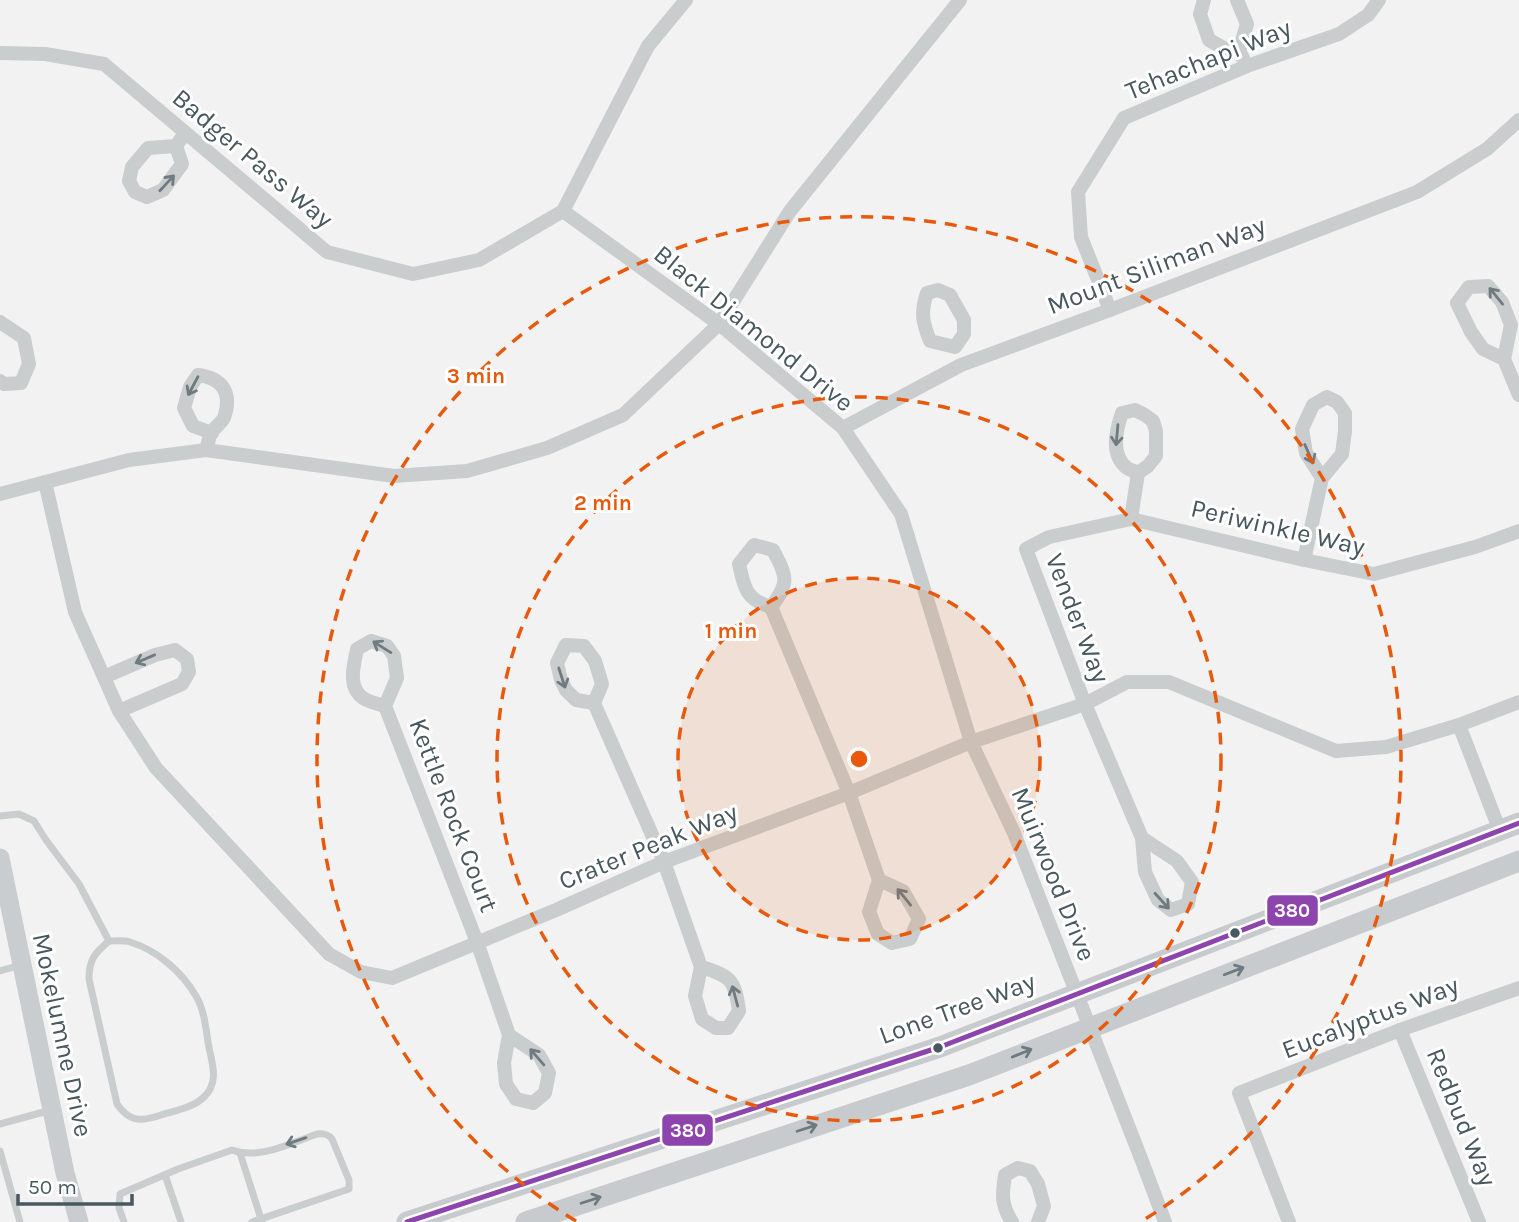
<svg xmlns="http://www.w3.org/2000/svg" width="1519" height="1222" viewBox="0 0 1519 1222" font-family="Karla,sans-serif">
  <rect width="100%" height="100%" fill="#f2f2f2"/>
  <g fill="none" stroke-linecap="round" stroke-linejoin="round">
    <g stroke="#c9cdcd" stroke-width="7">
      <path d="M0 816 19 814 34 821 46 840 79 884 109 941"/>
      <path d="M109 941C116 941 124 940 130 942 157 950 182 972 196 996 205 1011 206 1031 209 1048 213 1065 219 1084 203 1098 192 1108 173 1111 158 1116 139 1122 129 1121 117 1104L89 979C89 959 95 953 109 941Z"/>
      <path d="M0 971 21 965"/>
      <path d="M0 1124 51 1110"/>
      <path d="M0 1151 20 1222"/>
      <path d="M240 1153 262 1222"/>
      <path d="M165 1175 181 1222"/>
      <path d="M124 1222 119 1208 120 1194 178 1169 232 1150C260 1160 291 1143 317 1134 324 1133 328 1134 332 1139L349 1180V1189L252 1222"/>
    </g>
    <g stroke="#c9cdcd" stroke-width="14">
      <path d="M1204 0 1200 14 1209 40 1229 51H1239"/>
      <path d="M1237 0 1247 24 1239 51 1243 58"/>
      <path d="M0 53 45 54 104 64 327 252 413 274 479 260 563 211 648 46 686 0"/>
      <path d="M176 146 182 164 163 190 147 197 135 192 129 181 132 167 148 148 176 146 185 133"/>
      <path d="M563 211 719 324 843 428 901 514 971 742 1014 833 1142 1161 1165 1222"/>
      <path d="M938 290 950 295 964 320V334L955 347 930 341C923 323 920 313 927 293Z"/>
      <path d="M1110 310 1081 237 1078 192 1124 118 1247 66 1339 34 1368 15 1379 0"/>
      <path d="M0 322 24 338 29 364 21 383 4 384 0 381"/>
      <path d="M1504 359 1483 349 1471 332 1457 303 1469 287 1488 286 1502 302 1511 325 1504 359 1519 395"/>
      <path d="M843 428 961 365 1110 310 1417 192 1487 149 1519 120"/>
      <path d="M206 450C208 444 209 437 211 433 215 426 224 422 225 415 232 391 221 378 198 375L190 387 184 408 193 426 212 433"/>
      <path d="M45 482 75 612 119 711 156 768 329 954 361 972 392 978 556 910 664 862 849 793 971 742 1085 704 1127 682H1169L1336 751 1386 747 1459 725 1519 702"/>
      <path d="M0 494 129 460 206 450 394 476 467 471 547 448 623 415 719 324 790 211 960 0"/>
      <path d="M1131 519 1138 473 1148 466 1156 456V431L1153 421 1145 415 1135 410 1122 413C1116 430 1110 455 1127 468 1130 470 1134 471 1138 473"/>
      <path d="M754 545 773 550C787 577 790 582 771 607 746 600 744 587 739 564Z"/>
      <path d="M1304 560 1322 478 1342 454 1345 431V413L1337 402 1327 397 1313 405 1302 429 1306 453 1322 478"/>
      <path d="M771 607 849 793 879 880 869 912 878 934 892 943 910 939 919 919 903 891 879 880"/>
      <path d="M104 677 155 655 175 650 187 659 189 672 182 684 119 711"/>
      <path d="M594 703 576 700 566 690 561 680 557 663 566 645 584 646 595 661 602 684 594 703 664 862 701 967 695 996 702 1019 716 1028H728L739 1011C735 980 731 976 701 967"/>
      <path d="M385 706C378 704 369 702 363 698 347 687 354 665 357 649L371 641 387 646 394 656 397 678 385 706 477 942 509 1035 504 1063 506 1084 516 1099 533 1103 545 1093 549 1073 539 1055 509 1035"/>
      <path d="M1459 725 1500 831"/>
      <path d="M1142 838 1177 861 1192 882 1188 904 1171 910 1158 900 1145 872 1142 838 1085 704 1026 549 1049 537 1131 519 1304 560 1374 574 1475 547 1519 531"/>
      <path d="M1400 1030 1479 1222"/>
      <path d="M1012 1222C1001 1205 1002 1194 1005 1175L1018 1168 1030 1171 1038 1184 1044 1206 1038 1222"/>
      <path d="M1289 1222 1239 1093 1400 1030 1519 988"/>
    </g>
    <path stroke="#c9cdcf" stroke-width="19" d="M0 858 65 1173 79 1222"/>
    <g stroke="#c7cbcd" stroke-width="21">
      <path d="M407 1222 940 1047 1519 823"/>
      <path d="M526 1222 969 1075 1519 861"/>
    </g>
    <g stroke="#fff" stroke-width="10">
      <path id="bus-1" d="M407 1222 940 1047 1519 823"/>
    </g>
    <use href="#bus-1" stroke="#8e44ad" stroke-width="5"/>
  </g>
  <defs><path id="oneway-shaft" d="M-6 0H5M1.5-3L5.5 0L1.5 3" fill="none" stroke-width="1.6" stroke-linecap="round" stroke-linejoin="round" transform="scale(1.75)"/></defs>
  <g stroke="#6f7b80">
    <use href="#oneway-shaft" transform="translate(167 183) rotate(-47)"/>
    <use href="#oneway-shaft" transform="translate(1496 296) rotate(-129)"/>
    <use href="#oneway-shaft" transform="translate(193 386) rotate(118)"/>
    <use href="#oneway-shaft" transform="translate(1117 435) rotate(95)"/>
    <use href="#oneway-shaft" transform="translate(1309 454) rotate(66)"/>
    <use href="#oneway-shaft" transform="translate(382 647) rotate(-148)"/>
    <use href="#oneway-shaft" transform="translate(145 659) rotate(157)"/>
    <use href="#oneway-shaft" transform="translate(562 678) rotate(72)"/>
    <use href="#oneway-shaft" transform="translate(904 897) rotate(-129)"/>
    <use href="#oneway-shaft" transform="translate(1162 901) rotate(48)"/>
    <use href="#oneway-shaft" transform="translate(735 996) rotate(-105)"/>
    <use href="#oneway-shaft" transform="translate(537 1057) rotate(-131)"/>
    <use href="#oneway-shaft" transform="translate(296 1141) rotate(161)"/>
  </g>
  <g stroke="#6e7a80">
    <use href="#oneway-shaft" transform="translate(1234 971) rotate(-21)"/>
    <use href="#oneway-shaft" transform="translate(1022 1053) rotate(-22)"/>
    <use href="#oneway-shaft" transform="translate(807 1128) rotate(-18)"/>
    <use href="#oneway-shaft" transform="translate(591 1200) rotate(-18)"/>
  </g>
  <circle cx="859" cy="759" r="181" fill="#e8590c" fill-opacity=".12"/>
  <g fill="none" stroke="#e8590c" stroke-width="3.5" stroke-dasharray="12 9">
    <circle cx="859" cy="759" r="181"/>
    <circle cx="859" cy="759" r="362"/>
    <path d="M576 1221A542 542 0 1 1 1142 1221"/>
  </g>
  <g fill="#48585f" stroke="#fff" stroke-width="2.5">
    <circle cx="1235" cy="933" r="6"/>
    <circle cx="938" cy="1048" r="6"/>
  </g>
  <g text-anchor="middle" stroke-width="6" stroke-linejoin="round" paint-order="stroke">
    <g font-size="26" fill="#48585f" stroke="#fff">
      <text transform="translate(1208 59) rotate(-22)" y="9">Tehachapi Way</text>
      <text transform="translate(253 158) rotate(40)" y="9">Badger Pass Way</text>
      <text transform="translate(1156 265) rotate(-21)" y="9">Mount Siliman Way</text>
      <text transform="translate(754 328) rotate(39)" y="9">Black Diamond Drive</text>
      <text transform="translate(1278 527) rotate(13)" y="9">Periwinkle Way</text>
      <text transform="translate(1078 618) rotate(69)" y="9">Vender Way</text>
      <text transform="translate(454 815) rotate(69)" y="9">Kettle Rock Court</text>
      <text transform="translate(648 846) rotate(-22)" y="9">Crater Peak Way</text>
      <text transform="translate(1054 874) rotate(68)" y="9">Muirwood Drive</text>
      <text transform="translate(957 1008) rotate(-20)" y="9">Lone Tree Way</text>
      <text transform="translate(1370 1017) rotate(-21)" y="9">Eucalyptus Way</text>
      <text transform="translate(63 1035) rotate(78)" y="9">Mokelumne Drive</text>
      <text transform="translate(1462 1117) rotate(68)" y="9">Redbud Way</text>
    </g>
  </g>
  <circle cx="859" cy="759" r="10" fill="#e8590c" stroke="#fff" stroke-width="3.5"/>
  <g font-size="21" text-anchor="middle" font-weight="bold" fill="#e8590c" stroke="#fff" stroke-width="6" stroke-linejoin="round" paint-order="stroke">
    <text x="476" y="383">3 min</text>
    <text x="603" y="510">2 min</text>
    <text x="731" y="638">1 min</text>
  </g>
  <g stroke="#fff" stroke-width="2.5">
    <rect x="1266" y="894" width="53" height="33" rx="7" fill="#8e44ad"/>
    <rect x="661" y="1113" width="53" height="34" rx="7" fill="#8e44ad"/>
  </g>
  <g font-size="19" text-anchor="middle" font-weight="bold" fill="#fff">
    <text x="1292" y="917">380</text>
    <text x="688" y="1137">380</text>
  </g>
  <path d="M18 1194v10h114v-10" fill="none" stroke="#48585f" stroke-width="3.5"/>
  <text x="28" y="1194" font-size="21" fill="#48585f" stroke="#ffffff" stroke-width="5" paint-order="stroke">50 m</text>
</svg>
